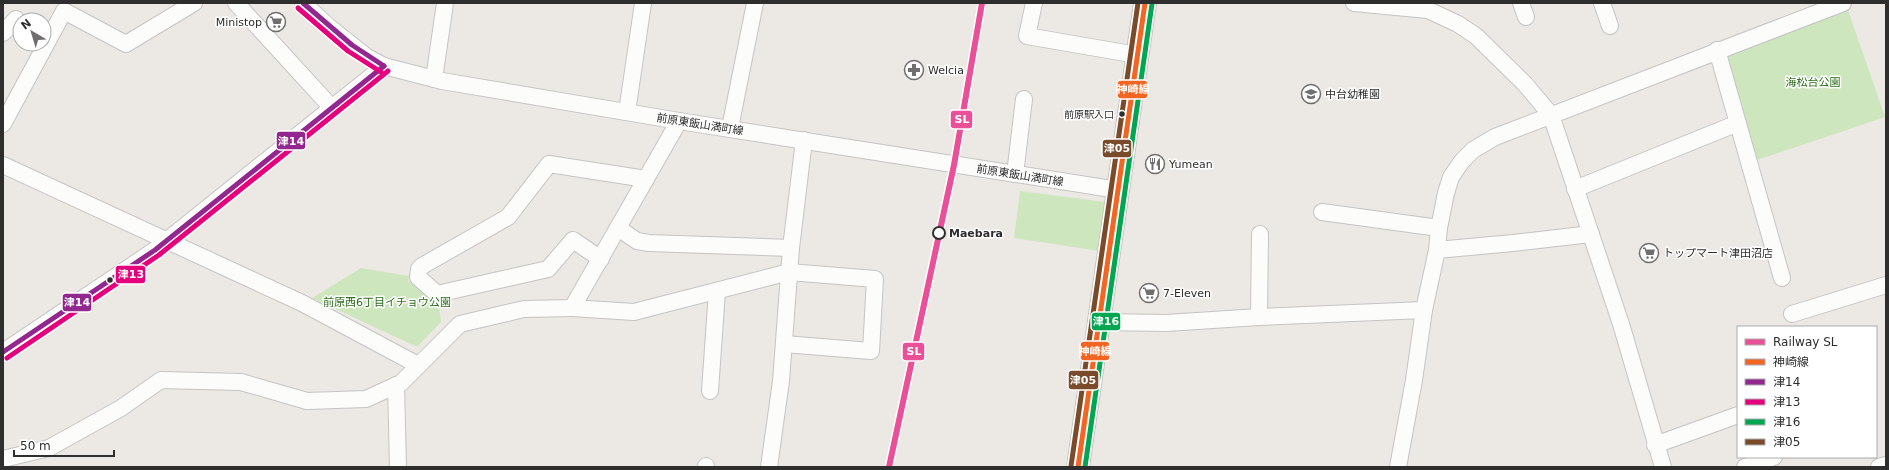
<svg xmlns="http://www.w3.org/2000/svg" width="1889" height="470" viewBox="0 0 1889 470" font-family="'DejaVu Sans','Noto Sans JP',sans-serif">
  <rect width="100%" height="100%" fill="#ece8e4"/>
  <g fill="#cee6be">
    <path d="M1848 10 1885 117 1754 161 1725 56Z"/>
    <path d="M1020 191 1106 202 1099 251 1014 238Z"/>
    <path d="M361 268 409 276 408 281 438 300 441 322 418 346H415L312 298Z"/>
  </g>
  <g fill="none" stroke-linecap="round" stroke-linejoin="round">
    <g stroke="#c5c4c5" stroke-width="18">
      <g id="minor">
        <path d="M236 3 332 108"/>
        <path d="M303 3 328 26 367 57 384 66 442 81 679 121 1118 190"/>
        <path d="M1034 3 1027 36 1137 55"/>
        <path d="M1354 3 1428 10 1458 24 1476 36 1525 84 1551 115 1621 324 1663 467"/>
        <path d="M1521 3 1526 17"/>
        <path d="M1602 3 1610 26"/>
        <path d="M3 33 16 19"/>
        <path d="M1717 50 1782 278"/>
        <path d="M434 79 445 3"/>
        <path d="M627 112 643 3"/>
        <path d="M3 124 64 11 126 44 194 3"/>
        <path d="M730 128 755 3"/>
        <path d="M3 165 302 303 418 365"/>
        <path d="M1015 174 1024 99"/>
        <path d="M1575 189 1738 123"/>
        <path d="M1322 212 1439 228"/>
        <path d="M618 228 637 241 649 243 791 248"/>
        <path d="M1437 250 1513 243 1591 234"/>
        <path d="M601 259 573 240 548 269 437 294 418 277 419 269 422 266 508 217 549 164 646 179"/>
        <path d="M572 308 634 312 789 272 875 279 871 351 784 344"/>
        <path d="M1792 314 1886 285"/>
        <path d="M1259 317 1260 234"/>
        <path d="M1099 322 1166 323 1259 317 1424 310"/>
        <path d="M3 352 155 250 384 66"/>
        <path d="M396 385 398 467"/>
        <path d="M710 391 717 291"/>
        <path d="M1655 445 1738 415"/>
        <path d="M3 459 49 448 121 408 161 380 241 382 307 401 366 399 401 383 460 324 524 309 572 308 679 121"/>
        <path d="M706 467V466"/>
        <path d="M769 467 781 381 791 248 804 140"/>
        <path d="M1398 467 1414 380 1424 310 1437 250 1439 228 1446 193 1451 177 1462 161 1473 150 1495 137 1843 3"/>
        <path d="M1745 467 1774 457"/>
        <path d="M1879 467 1886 465"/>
      </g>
    </g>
    <g stroke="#c6c5c4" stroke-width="24">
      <path id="highway" d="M1078 467 1145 3"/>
    </g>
    <use href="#minor" stroke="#fcfcfb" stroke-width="16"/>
    <use href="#highway" stroke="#eadfd6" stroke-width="22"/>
    <g stroke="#fff" stroke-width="8">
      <path id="bus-1" d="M1078 467 1145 3"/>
    </g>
    <g stroke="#fff" stroke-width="8">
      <g id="bus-2">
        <path d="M303 3 352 45 384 66"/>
        <path d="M3 352 155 250 384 66"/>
      </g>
    </g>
    <g stroke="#fff" stroke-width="8">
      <g id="bus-3">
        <path d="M298 8 348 51 381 72"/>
        <path d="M7 358 159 255 388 71"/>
      </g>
    </g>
    <g stroke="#fff" stroke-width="8">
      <path id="bus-4" d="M1085 467 1152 4"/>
    </g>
    <g stroke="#fff" stroke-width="8">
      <path id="bus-5" d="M1071 466 1138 3"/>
    </g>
    <use href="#bus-1" stroke="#f26522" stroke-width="5"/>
    <use href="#bus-2" stroke="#92278f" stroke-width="5"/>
    <use href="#bus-3" stroke="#e5007d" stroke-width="5"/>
    <use href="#bus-4" stroke="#00a651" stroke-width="5"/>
    <use href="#bus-5" stroke="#7a4b2a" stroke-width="5"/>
    <g stroke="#fff" stroke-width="9">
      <path id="rail-1" d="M889 467 954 165 982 3"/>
    </g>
    <use href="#rail-1" stroke="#e95098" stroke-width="6"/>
  </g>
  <defs>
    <g id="supermarket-ring" transform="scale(1)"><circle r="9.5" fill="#fff" stroke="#706f6e" stroke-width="1.5"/><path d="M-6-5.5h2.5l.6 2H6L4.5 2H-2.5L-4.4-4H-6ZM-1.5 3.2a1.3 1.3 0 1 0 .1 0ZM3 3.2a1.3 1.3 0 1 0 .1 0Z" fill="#706f6e"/></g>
    <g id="pharmacy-ring" transform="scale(1)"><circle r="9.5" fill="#fff" stroke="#706f6e" stroke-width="1.5"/><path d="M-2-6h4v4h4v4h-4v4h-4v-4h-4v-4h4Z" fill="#706f6e"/></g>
    <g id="school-ring" transform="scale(1)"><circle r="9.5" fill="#fff" stroke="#706f6e" stroke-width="1.5"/><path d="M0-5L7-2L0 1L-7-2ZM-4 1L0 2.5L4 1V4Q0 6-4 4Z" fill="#706f6e"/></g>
    <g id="restaurant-ring" transform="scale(1)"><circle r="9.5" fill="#fff" stroke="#706f6e" stroke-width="1.5"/><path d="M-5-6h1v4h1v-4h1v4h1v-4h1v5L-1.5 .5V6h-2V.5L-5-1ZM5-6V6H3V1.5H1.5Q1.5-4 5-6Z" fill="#706f6e"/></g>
  </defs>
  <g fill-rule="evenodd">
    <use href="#supermarket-ring" x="276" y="22"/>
    <use href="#pharmacy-ring" x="914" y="70"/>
    <use href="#school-ring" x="1311" y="94"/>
    <use href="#restaurant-ring" x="1155" y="164"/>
    <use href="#supermarket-ring" x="1649" y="253"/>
    <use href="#supermarket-ring" x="1149" y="293"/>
  </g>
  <g fill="#2e2e2e" stroke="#fff" stroke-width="1.5">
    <circle cx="1122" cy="114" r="3.5"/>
    <circle cx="110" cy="280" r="3.5"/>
  </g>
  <circle fill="#fff" stroke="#2e2e2e" stroke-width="2" cx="939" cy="233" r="6"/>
  <g text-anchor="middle" stroke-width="3" stroke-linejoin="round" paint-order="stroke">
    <g font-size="10" fill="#2e2e2e" stroke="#fff" text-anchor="end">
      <text x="1114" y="118">前原駅入口</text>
    </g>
    <g font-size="11" fill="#2e2e2e" stroke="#fff" text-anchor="start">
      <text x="262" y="26" text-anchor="end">Ministop</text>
      <text x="928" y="74">Welcia</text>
      <text x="1325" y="98">中台幼稚園</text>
      <text x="1169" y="168">Yumean</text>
      <text x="1663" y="257">トップマート津田沼店</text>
      <text x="1163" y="297">7-Eleven</text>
    </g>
    <g font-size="11" fill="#2c6e1b" stroke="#fff">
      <text x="1813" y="86">海松台公園</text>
      <text x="387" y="306">前原西6丁目イチョウ公園</text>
    </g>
    <g font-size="11" fill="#2e2e2e" stroke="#fff">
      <text transform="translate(700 124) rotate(9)" y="4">前原東飯山満町線</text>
      <text transform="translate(1020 175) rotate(9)" y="4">前原東飯山満町線</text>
    </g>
    <g font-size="11" font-weight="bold" fill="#2e2e2e" stroke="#fff" text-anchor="start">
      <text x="949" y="237">Maebara</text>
    </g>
  </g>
  <g stroke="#fff" stroke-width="1.5">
    <rect x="1117" y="80" width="31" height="19" rx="4" fill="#f26522"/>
    <rect x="950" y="110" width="23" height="19" rx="4" fill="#e95098"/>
    <rect x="276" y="131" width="30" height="19" rx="4" fill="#92278f"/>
    <rect x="1102" y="139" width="30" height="19" rx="4" fill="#7a4b2a"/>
    <rect x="115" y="265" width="31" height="19" rx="4" fill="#e5007d"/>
    <rect x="62" y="293" width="30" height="19" rx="4" fill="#92278f"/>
    <rect x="1091" y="312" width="30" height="19" rx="4" fill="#00a651"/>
    <rect x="1080" y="341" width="30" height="20" rx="4" fill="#f26522"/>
    <rect x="902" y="342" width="23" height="19" rx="4" fill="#e95098"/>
    <rect x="1068" y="370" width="31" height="20" rx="4" fill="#7a4b2a"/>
  </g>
  <g font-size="11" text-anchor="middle" font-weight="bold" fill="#fff">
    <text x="1133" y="93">神崎線</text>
    <text x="962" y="123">SL</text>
    <text x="291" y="145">津14</text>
    <text x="1117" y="152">津05</text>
    <text x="131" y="278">津13</text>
    <text x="77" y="306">津14</text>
    <text x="1106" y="325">津16</text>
    <text x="1095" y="355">神崎線</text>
    <text x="914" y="355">SL</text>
    <text x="1083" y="384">津05</text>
  </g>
  <rect width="1889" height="470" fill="none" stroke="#2e2e2e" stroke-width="8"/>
  <rect x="1737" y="326" width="140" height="132" fill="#ffffff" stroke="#ababab"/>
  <rect x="1745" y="339" width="20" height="6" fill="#e95098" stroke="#ababab"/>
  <text x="1773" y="346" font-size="12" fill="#2e2e2e">Railway SL</text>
  <rect x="1745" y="359" width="20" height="6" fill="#f26522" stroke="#ababab"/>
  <text x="1773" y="366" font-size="12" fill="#2e2e2e">神崎線</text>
  <rect x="1745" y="379" width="20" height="6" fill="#92278f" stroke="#ababab"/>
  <text x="1773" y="386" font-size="12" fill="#2e2e2e">津14</text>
  <rect x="1745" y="399" width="20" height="6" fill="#e5007d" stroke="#ababab"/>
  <text x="1773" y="406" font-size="12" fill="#2e2e2e">津13</text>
  <rect x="1745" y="419" width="20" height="6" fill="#00a651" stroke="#ababab"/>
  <text x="1773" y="426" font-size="12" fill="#2e2e2e">津16</text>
  <rect x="1745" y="439" width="20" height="6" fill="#7a4b2a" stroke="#ababab"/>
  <text x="1773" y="446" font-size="12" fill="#2e2e2e">津05</text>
  <g transform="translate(32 32) rotate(322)"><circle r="19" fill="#ffffff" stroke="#ababab"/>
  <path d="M0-3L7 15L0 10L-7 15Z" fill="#706f6e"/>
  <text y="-6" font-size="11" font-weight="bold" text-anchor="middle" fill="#2e2e2e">N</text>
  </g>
  <path d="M14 450v6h100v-6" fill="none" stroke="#2e2e2e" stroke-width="2"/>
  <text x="20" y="450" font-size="12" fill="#2e2e2e" stroke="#ffffff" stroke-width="3" paint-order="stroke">50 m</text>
</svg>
